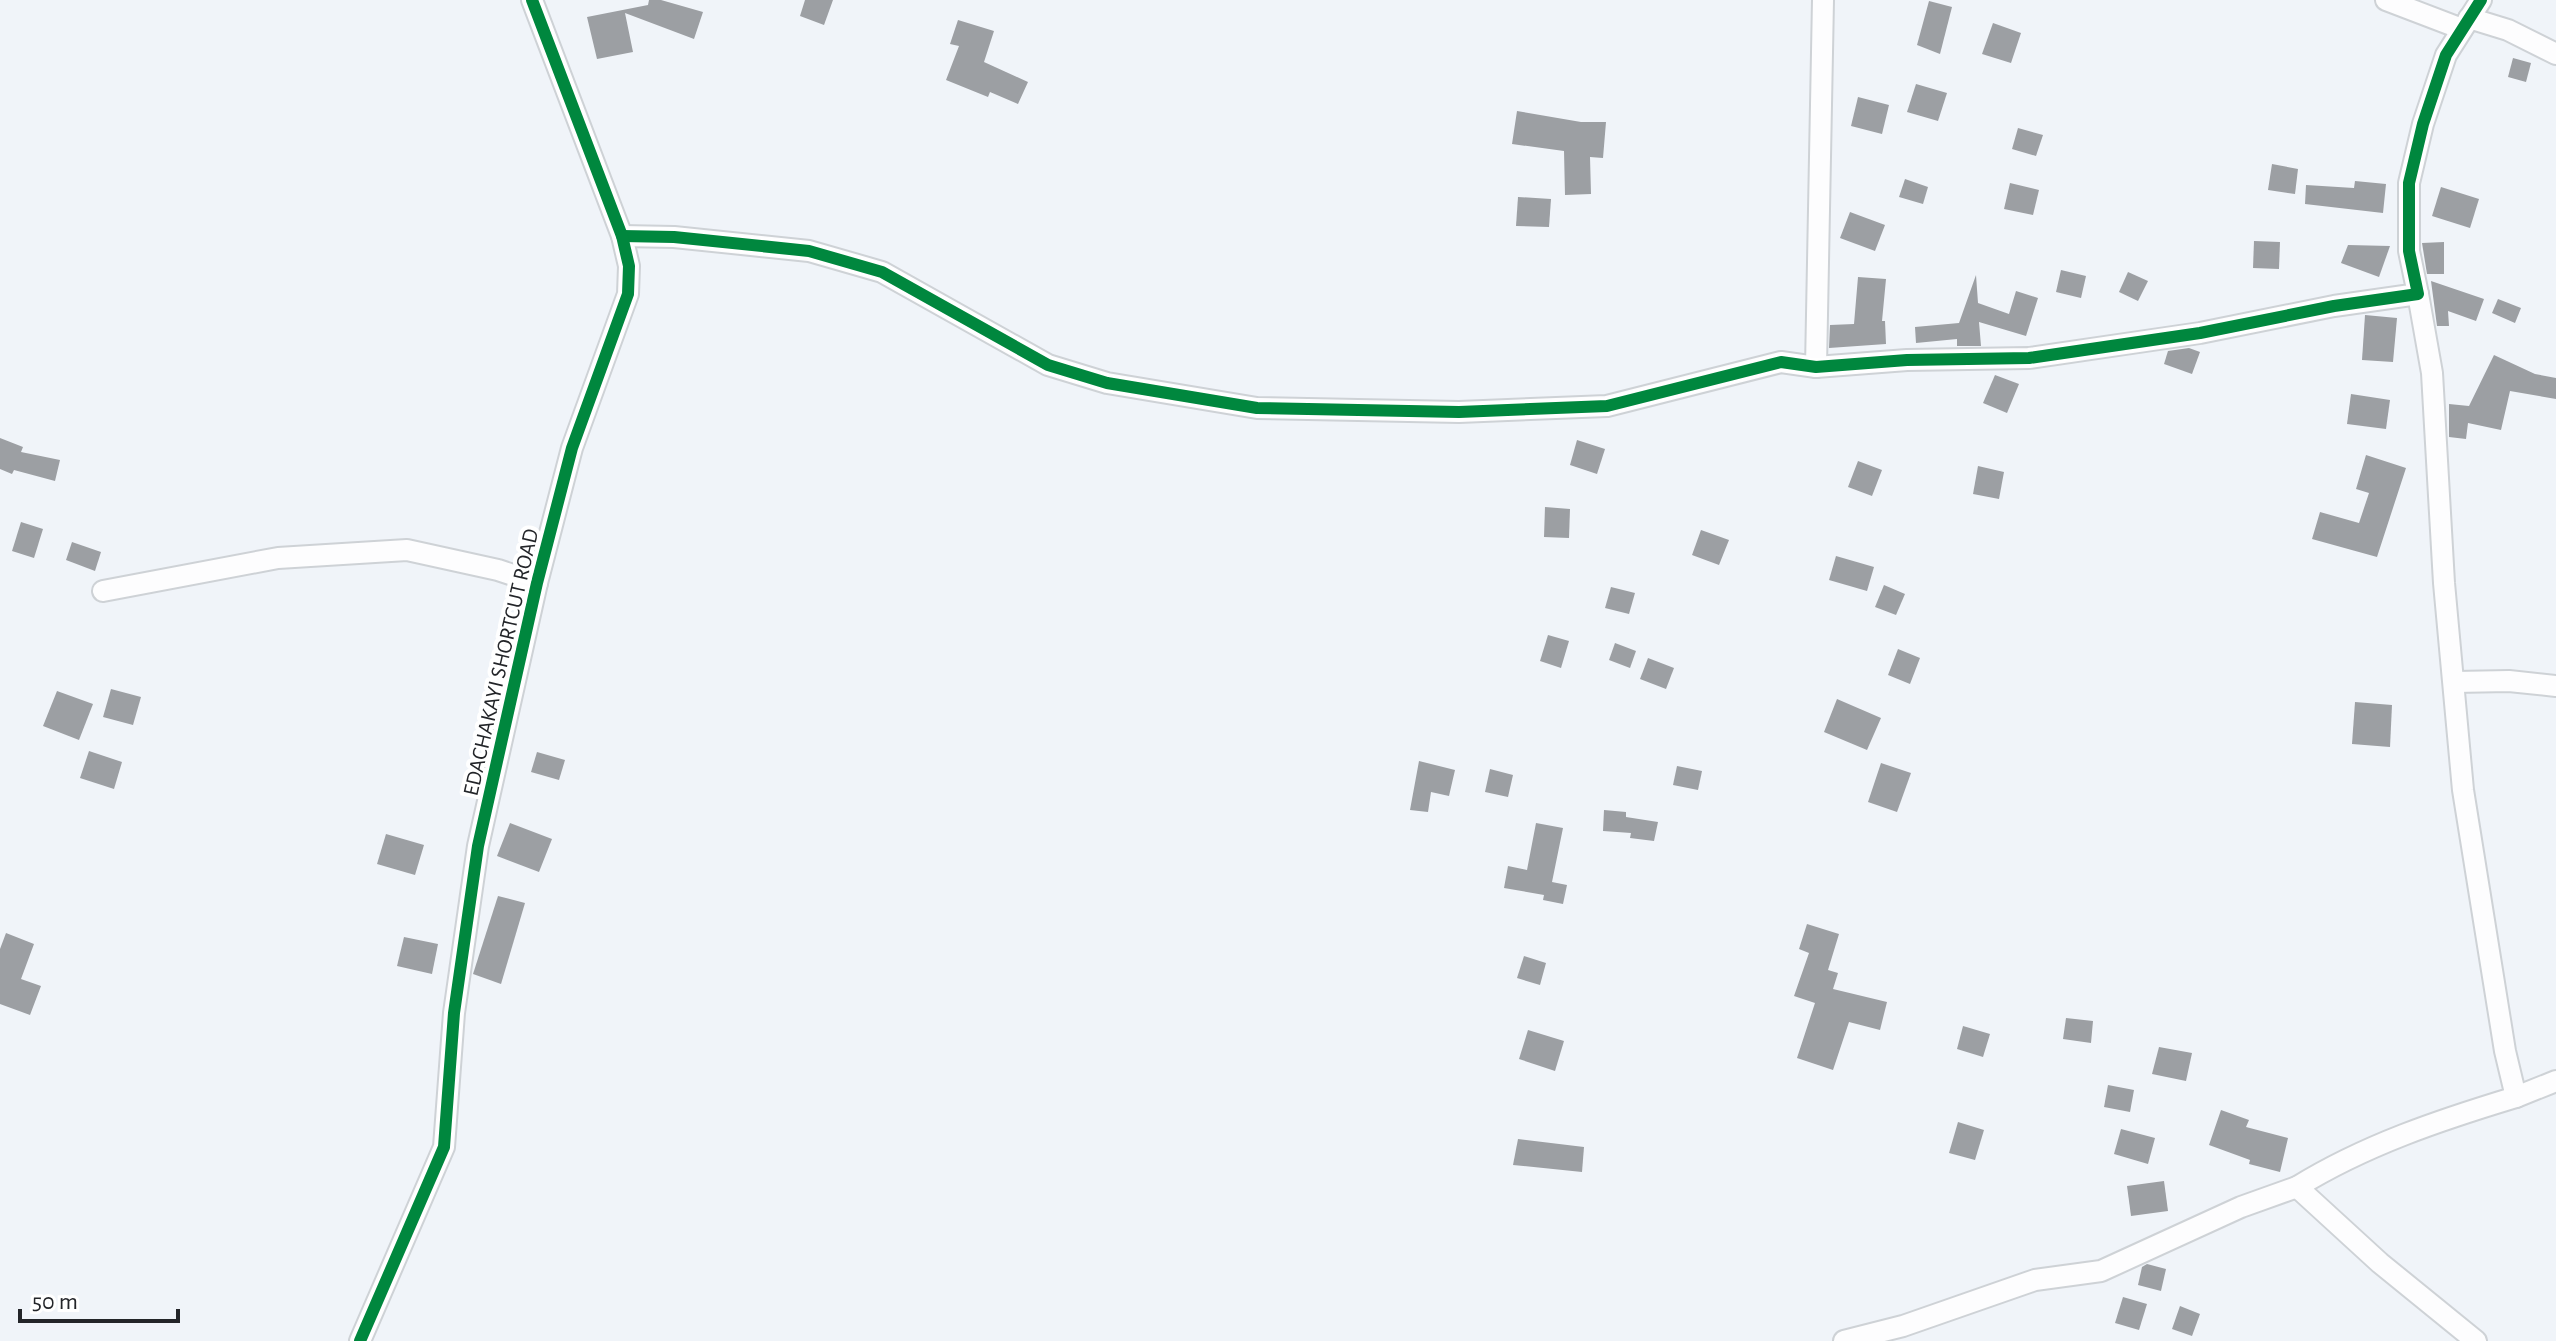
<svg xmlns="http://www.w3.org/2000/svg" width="2556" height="1341" viewBox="0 0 2556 1341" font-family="'Alegreya Sans',sans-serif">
  <rect width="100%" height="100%" fill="#f0f4f9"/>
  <g fill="#9c9fa3">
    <path d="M649 0H661L703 12 694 39 625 13 633 52 597 59 587 17 648 5Z"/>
    <path d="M805 0H833L824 25 800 16Z"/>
    <path d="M1929 1 1952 7 1940 54 1917 45Z"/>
    <path d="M958 20 994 31 984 62 1028 82 1018 104 990 92 988 97 946 80 959 46 950 44Z"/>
    <path d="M1993 23 2021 33 2011 63 1982 54Z"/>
    <path d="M2513 58 2531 63 2526 82 2508 77Z"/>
    <path d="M1916 84 1947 93 1938 121 1907 112Z"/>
    <path d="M1858 97 1889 105 1882 134 1851 126Z"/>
    <path d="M1517 111 1581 122H1606L1603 158 1590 157 1591 194 1565 195 1564 151 1512 144Z"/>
    <path d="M2018 128 2043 135 2036 156 2012 149Z"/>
    <path d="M2272 164 2298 169 2295 194 2268 190Z"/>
    <path d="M1905 179 1928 187 1923 204 1899 197Z"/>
    <path d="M2355 181 2386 184 2383 213 2305 204 2306 185 2354 188Z"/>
    <path d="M2010 183 2039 190 2033 215 2004 209Z"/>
    <path d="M2441 187 2479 199 2470 228 2432 216Z"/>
    <path d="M1518 197 1551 199 1549 227 1516 226Z"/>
    <path d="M1850 212 1885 225 1875 251 1840 238Z"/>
    <path d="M2254 241 2280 242 2279 269 2253 268Z"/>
    <path d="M2444 242V274H2427L2422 243Z"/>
    <path d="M2348 245 2390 246 2379 277 2341 263Z"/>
    <path d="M2061 270 2086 276 2081 298 2056 292Z"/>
    <path d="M2128 272 2148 281 2138 301 2119 292Z"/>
    <path d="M1976 275 1978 303 2009 314 2016 291 2038 298 2026 336 1979 322 1981 346H1957V339L1916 343 1915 327 1959 323Z"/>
    <path d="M1858 277 1886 279 1882 321H1885L1886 344 1829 348 1830 325 1854 324Z"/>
    <path d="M2431 281 2484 299 2476 321 2448 311 2449 326H2437Z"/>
    <path d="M2498 299 2521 308 2515 323 2492 313Z"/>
    <path d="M2365 315 2397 318 2393 362 2362 360Z"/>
    <path d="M2189 348 2200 352 2192 374 2164 364 2168 351Z"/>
    <path d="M2494 355 2535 374 2556 378V399L2510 391 2501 430 2468 423 2466 439 2449 437V404L2469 406Z"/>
    <path d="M1995 375 2019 384 2007 413 1983 403Z"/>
    <path d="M2351 394 2390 400 2386 429 2347 424Z"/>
    <path d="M0 438 23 447 21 452 60 460 55 481 14 470 12 474 0 469Z"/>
    <path d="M1577 440 1605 449 1597 474 1570 465Z"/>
    <path d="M2366 455 2406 468 2377 557 2312 539 2320 512 2359 523 2369 493 2356 489Z"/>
    <path d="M1858 461 1882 470 1872 496 1848 487Z"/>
    <path d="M1978 466 2004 472 1999 499 1973 494Z"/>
    <path d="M1545 507 1570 509 1569 538 1544 537Z"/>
    <path d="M21 522 43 529 34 558 12 551Z"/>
    <path d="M1701 530 1729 540 1719 565 1692 555Z"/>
    <path d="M72 542 101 552 95 571 66 560Z"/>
    <path d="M1836 556 1874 567 1867 591 1829 580Z"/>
    <path d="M1884 585 1905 594 1896 615 1875 607Z"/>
    <path d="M1611 587 1635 593 1629 614 1605 608Z"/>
    <path d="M1548 635 1569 641 1561 668 1540 661Z"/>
    <path d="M1615 643 1636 651 1630 668 1609 660Z"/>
    <path d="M1898 649 1920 658 1910 684 1888 675Z"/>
    <path d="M1648 658 1674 668 1666 689 1640 679Z"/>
    <path d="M111 689 141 697 133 725 103 717Z"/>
    <path d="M57 691 93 704 79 740 43 726Z"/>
    <path d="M1837 699 1881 718 1867 750 1824 732Z"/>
    <path d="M2355 702 2392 705 2390 747 2352 744Z"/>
    <path d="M89 751 122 762 114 789 80 778Z"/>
    <path d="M537 752 565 760 559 780 531 772Z"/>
    <path d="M1419 761 1455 770 1449 796 1431 792 1428 812 1410 810Z"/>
    <path d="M1881 763 1911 773 1897 812 1868 802Z"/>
    <path d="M1677 766 1702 771 1698 790 1673 785Z"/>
    <path d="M1490 769 1513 775 1508 797 1485 792Z"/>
    <path d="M1604 810 1626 812V817L1658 822 1654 841 1630 838 1631 833 1603 831Z"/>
    <path d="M510 823 552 839 539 872 497 856Z"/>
    <path d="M1536 823 1563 828 1552 882 1567 885 1563 904 1543 900 1544 895 1504 888 1508 866 1527 870Z"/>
    <path d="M386 834 424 845 415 875 377 864Z"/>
    <path d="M498 896 525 903 501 984 473 974Z"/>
    <path d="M1807 924 1839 934 1828 970 1838 973 1833 989 1887 1002 1880 1030 1849 1022 1833 1070 1797 1058 1815 1003 1794 996 1809 953 1799 949Z"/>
    <path d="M6 933 34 944 21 979 41 986 30 1015 0 1004V949Z"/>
    <path d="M404 937 438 944 432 974 397 966Z"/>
    <path d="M1524 956 1546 963 1540 985 1517 978Z"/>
    <path d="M2066 1018 2093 1021 2091 1043 2063 1039Z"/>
    <path d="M1963 1026 1990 1034 1983 1057 1957 1049Z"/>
    <path d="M1528 1030 1564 1041 1555 1071 1519 1059Z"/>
    <path d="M2159 1047 2192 1053 2186 1081 2152 1074Z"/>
    <path d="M2108 1085 2134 1090 2130 1112 2104 1107Z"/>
    <path d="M2221 1110 2249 1120 2246 1127 2288 1138 2280 1172 2249 1164 2250 1160 2209 1145Z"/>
    <path d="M1958 1122 1984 1130 1975 1160 1949 1153Z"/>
    <path d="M2121 1129 2155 1138 2148 1164 2114 1154Z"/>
    <path d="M1518 1139 1584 1147 1582 1172 1513 1165Z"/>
    <path d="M2164 1181 2168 1211 2131 1216 2127 1186Z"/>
    <path d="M2147 1264 2166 1269 2161 1291 2138 1285 2142 1267Z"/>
    <path d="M2123 1297 2147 1304 2139 1330 2115 1323Z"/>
    <path d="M2180 1306 2200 1314 2192 1336 2172 1329Z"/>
  </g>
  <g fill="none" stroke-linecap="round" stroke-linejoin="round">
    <g stroke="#ced2d6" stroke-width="24">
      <g id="street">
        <path d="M2386 0 2462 29"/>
        <path d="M2469 18 2508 30 2556 54"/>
        <path d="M622 236 674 237 809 251 882 272 1048 365 1107 383 1257 408 1459 412 1607 406 1781 362 1816 367 1907 360 2029 358 2200 333 2334 306 2418 294 2409 251V183L2423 124 2446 55 2481 0"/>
        <path d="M2418 294 2432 373 2444 583 2463 790 2505 1051 2516 1097C2440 1120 2365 1145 2297 1187L2380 1263 2476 1341"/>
        <path d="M1816 367 1823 0"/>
        <path d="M103 591 278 558 407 550 498 570 537 583"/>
        <path d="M2455 682 2509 681 2556 686"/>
        <path d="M2516 1097 2556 1081"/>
        <path d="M360 1341 444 1147 454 1013 478 846 537 583 572 448 628 294 629 266 622 236 532 0"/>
        <path d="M1844 1341 1903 1326 2035 1280 2101 1271 2241 1207 2297 1187"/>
      </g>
    </g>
    <use href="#street" stroke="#fdfdfe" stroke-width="20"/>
    <g stroke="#fff" stroke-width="17">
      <g id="cycleway">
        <path d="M622 236 674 237 809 251 882 272 1048 365 1107 383 1257 408 1459 412 1607 406 1781 362 1816 367 1907 360 2029 358 2200 333 2334 306 2418 294 2409 251V183L2423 124 2446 55 2481 0"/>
        <path d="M360 1341 444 1147 454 1013 478 846 537 583 572 448 628 294 629 266 622 236 532 0"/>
      </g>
    </g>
    <use href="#cycleway" stroke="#00873e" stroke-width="12"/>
  </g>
  <g text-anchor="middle" stroke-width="8" stroke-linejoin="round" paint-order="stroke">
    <g font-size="22" fill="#232529" stroke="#fff">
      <text transform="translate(500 662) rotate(-77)" y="8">EDACHAKAYI SHORTCUT ROAD</text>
    </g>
  </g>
  <path d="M20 1309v12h158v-12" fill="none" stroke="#232529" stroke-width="4"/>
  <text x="32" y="1309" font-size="24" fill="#232529" stroke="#ffffff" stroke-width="6" paint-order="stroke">50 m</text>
</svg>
